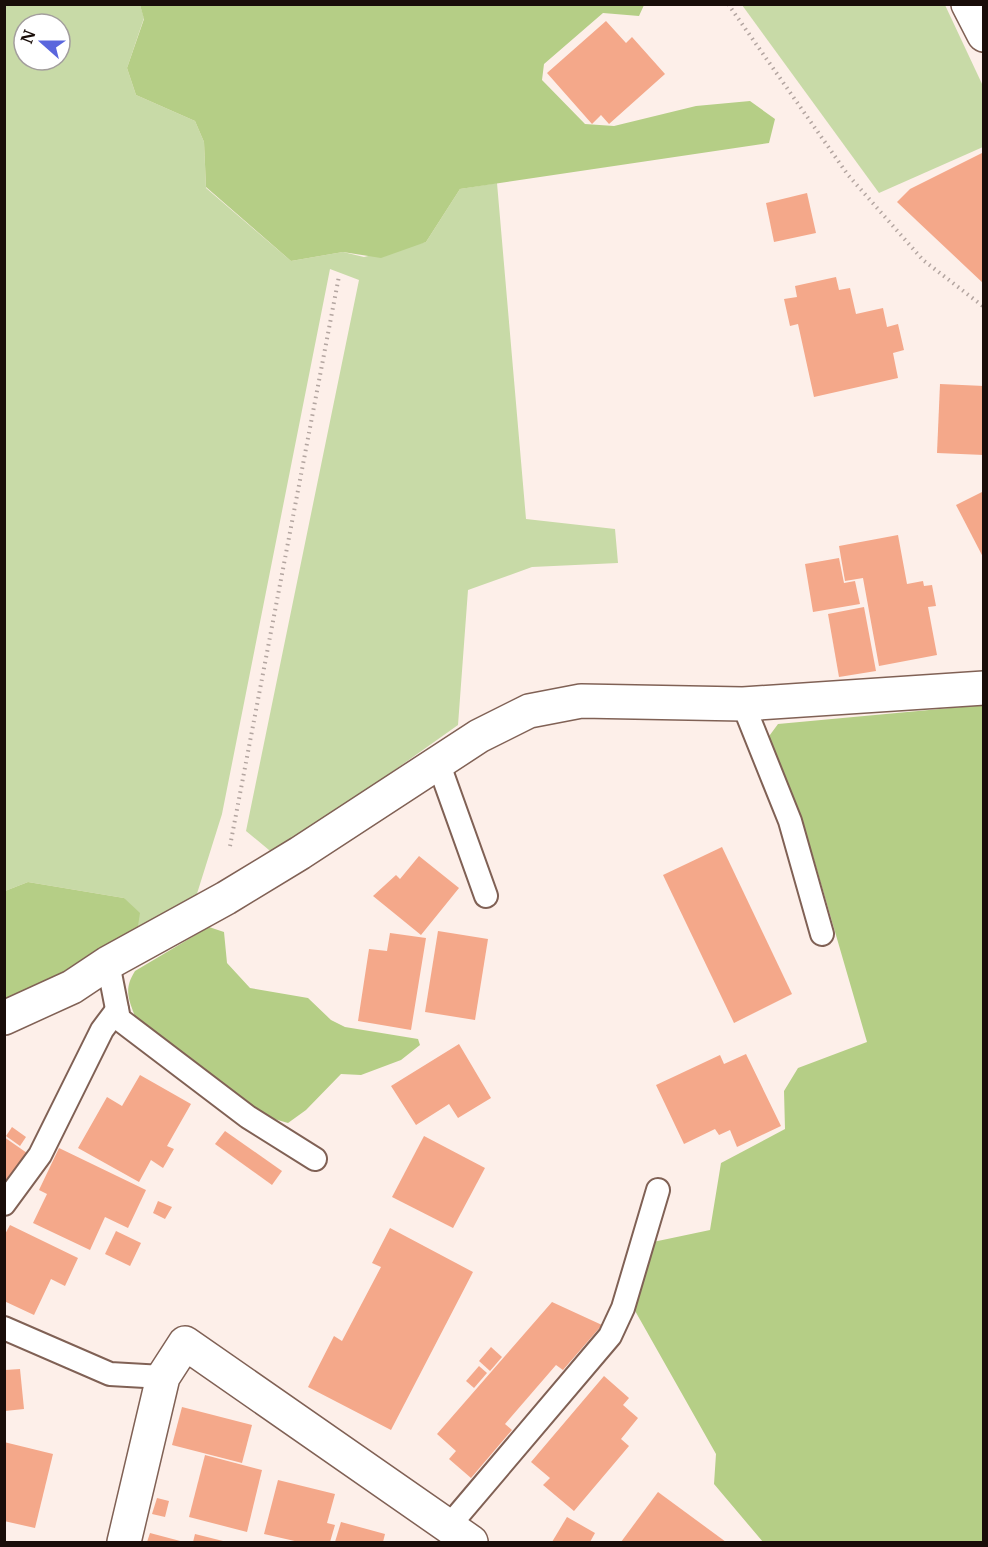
<svg xmlns="http://www.w3.org/2000/svg" width="988" height="1547" viewBox="0 0 988 1547" font-family="Merriweather,serif">
  <rect width="100%" height="100%" fill="#fdefe9"/>
  <g fill="#c8daa7" fill-rule="evenodd">
    <path d="M5 5H140L144 18 127 68 136 95 195 121 204 142 206 188 291 261 343 252 364 257 426 242 460 189 497 183 526 519 615 529 618 563 532 567 468 590 458 725 275 855 246 831 359 280 330 269 222 814 195 900 137 932 124 898 28 882 5 891ZM24 24H60V60H24Z"/>
    <path d="M742 5H945L983 86V147L879 193Z"/>
  </g>
  <g fill="#b5ce86">
    <path d="M140 5H644L639 16 603 13 544 64 542 80 585 124 614 126 696 106 750 101 775 119 769 143 460 189 426 242 381 258 343 252 291 261 206 187 204 142 195 121 136 95 127 68 144 19Z"/>
    <path d="M983 705V1542H763L714 1484 716 1454 634 1309 653 1242 710 1230 721 1163 785 1129 784 1091 798 1068 867 1042 813 856 767 739 778 724Z"/>
    <path d="M28 882 124 898 140 913 137 932 64 974 5 1001V891Z"/>
    <path d="M209 927 224 932 227 963 250 988 308 998 331 1020 345 1027 418 1039 420 1045 401 1060 361 1075 341 1074 306 1110 288 1123 264 1116 136 1019C129 1000 123 990 135 971Z"/>
  </g>
  <g fill="#f4a88a">
    <path d="M606 21 626 43 632 37 665 74 609 124 601 115 592 124 547 73Z"/>
    <path d="M984 152V284L897 202 910 189Z"/>
    <path d="M807 193 816 233 774 242 766 203Z"/>
    <path d="M836 277 839 290 850 288 856 314 883 308 887 327 898 324 904 350 893 353 898 378 814 397 798 324 790 326 784 299 797 297 795 286Z"/>
    <path d="M940 384 984 386V455L937 453Z"/>
    <path d="M984 491V559L956 505Z"/>
    <path d="M898 535 907 584 923 581 924 586 932 585 936 606 928 607 937 655 879 666 863 578 845 581 839 546Z"/>
    <path d="M839 558 844 583 855 581 860 604 813 612 805 564Z"/>
    <path d="M864 607 876 671 839 677 828 614Z"/>
    <path d="M722 847 792 994 734 1023 663 875Z"/>
    <path d="M419 856 459 888 421 935 373 896 396 875 400 879Z"/>
    <path d="M438 931 488 939 475 1020 425 1012Z"/>
    <path d="M390 933 426 938 411 1030 358 1021 369 949 387 951Z"/>
    <path d="M459 1044 491 1098 458 1118 449 1104 416 1125 391 1086Z"/>
    <path d="M746 1054 781 1126 737 1147 730 1130 719 1135 715 1129 684 1144 656 1085 720 1055 724 1064Z"/>
    <path d="M140 1075 191 1104 167 1146 174 1149 163 1168 151 1160 139 1182 78 1148 107 1097 122 1106Z"/>
    <path d="M12 1127 26 1137 20 1146 6 1136Z"/>
    <path d="M225 1131 282 1171 272 1185 215 1144Z"/>
    <path d="M424 1136 485 1168 453 1228 392 1197Z"/>
    <path d="M4 1137 27 1153 4 1186Z"/>
    <path d="M59 1148 146 1190 128 1228 105 1217 90 1250 33 1223 47 1194 39 1190Z"/>
    <path d="M158 1201 172 1207 165 1219 153 1213Z"/>
    <path d="M10 1225 78 1258 65 1286 51 1279 34 1315 4 1301V1236Z"/>
    <path d="M390 1228 473 1272 391 1430 308 1387 334 1336 342 1341 381 1267 372 1263Z"/>
    <path d="M116 1231 141 1243 130 1266 105 1254Z"/>
    <path d="M552 1302 602 1325 563 1370 556 1365 505 1424 512 1430 471 1478 449 1459 456 1451 437 1434Z"/>
    <path d="M491 1347 502 1357 490 1371 479 1361Z"/>
    <path d="M479 1366 487 1373 474 1388 466 1381Z"/>
    <path d="M20 1369 24 1409 5 1411V1370Z"/>
    <path d="M604 1376 629 1398 623 1405 638 1418 621 1439 629 1446 574 1511 543 1485 550 1478 531 1462Z"/>
    <path d="M182 1407 252 1425 242 1463 172 1445Z"/>
    <path d="M4 1442 53 1454 35 1528 4 1521Z"/>
    <path d="M205 1455 262 1470 247 1532 189 1517Z"/>
    <path d="M278 1480 335 1494 327 1523 335 1525 330 1542H299L264 1534Z"/>
    <path d="M658 1492 726 1542H621Z"/>
    <path d="M157 1498 169 1501 165 1517 152 1514Z"/>
    <path d="M567 1517 595 1533 590 1542H552Z"/>
    <path d="M341 1522 385 1534 383 1542H335Z"/>
    <path d="M150 1533 184 1542H147Z"/>
    <path d="M195 1534 227 1542H193Z"/>
  </g>
  <g fill="none" stroke-linecap="round" stroke-linejoin="round">
    <g stroke="#806155" stroke-width="26">
      <g id="service">
        <path d="M743 704 790 821 822 934"/>
        <path d="M438 762 486 896"/>
        <path d="M108 963 119 1019 248 1117 315 1159"/>
        <path d="M4 1204 40 1155 102 1030 117 1010"/>
        <path d="M4 1328 110 1374 163 1377"/>
        <path d="M448 1527 610 1336 623 1308 658 1190"/>
      </g>
    </g>
    <g stroke="#806155" stroke-width="36">
      <g id="minor">
        <path d="M968 4 984 35"/>
        <path d="M4 1018 72 987 108 963 226 898 300 853 479 736 529 711 581 701 743 704 984 688"/>
        <path d="M124 1542 163 1377 185 1343 471 1542"/>
      </g>
    </g>
    <g stroke="#b3a5a0" stroke-width="4" stroke-dasharray="1.5 4.5" stroke-linecap="butt">
      <path d="M728 4 848 175 923 260 984 307"/>
      <path d="M230 846 339 276"/>
    </g>
    <use href="#service" stroke="#fff" stroke-width="22"/>
    <use href="#minor" stroke="#fff" stroke-width="33"/>
  </g>
  <rect width="988" height="1547" fill="none" stroke="#190d09" stroke-width="12"/>
  <g transform="translate(42 42) rotate(291)"><circle r="28" fill="#ffffff" stroke="#a39e9d" stroke-width="1.5"/>
  <path d="M0-4.5L10 22L0 15L-10 22Z" fill="#5a66dd"/>
  <text y="-9" font-size="16" font-weight="bold" text-anchor="middle" fill="#190d09">N</text>
  </g>
</svg>
